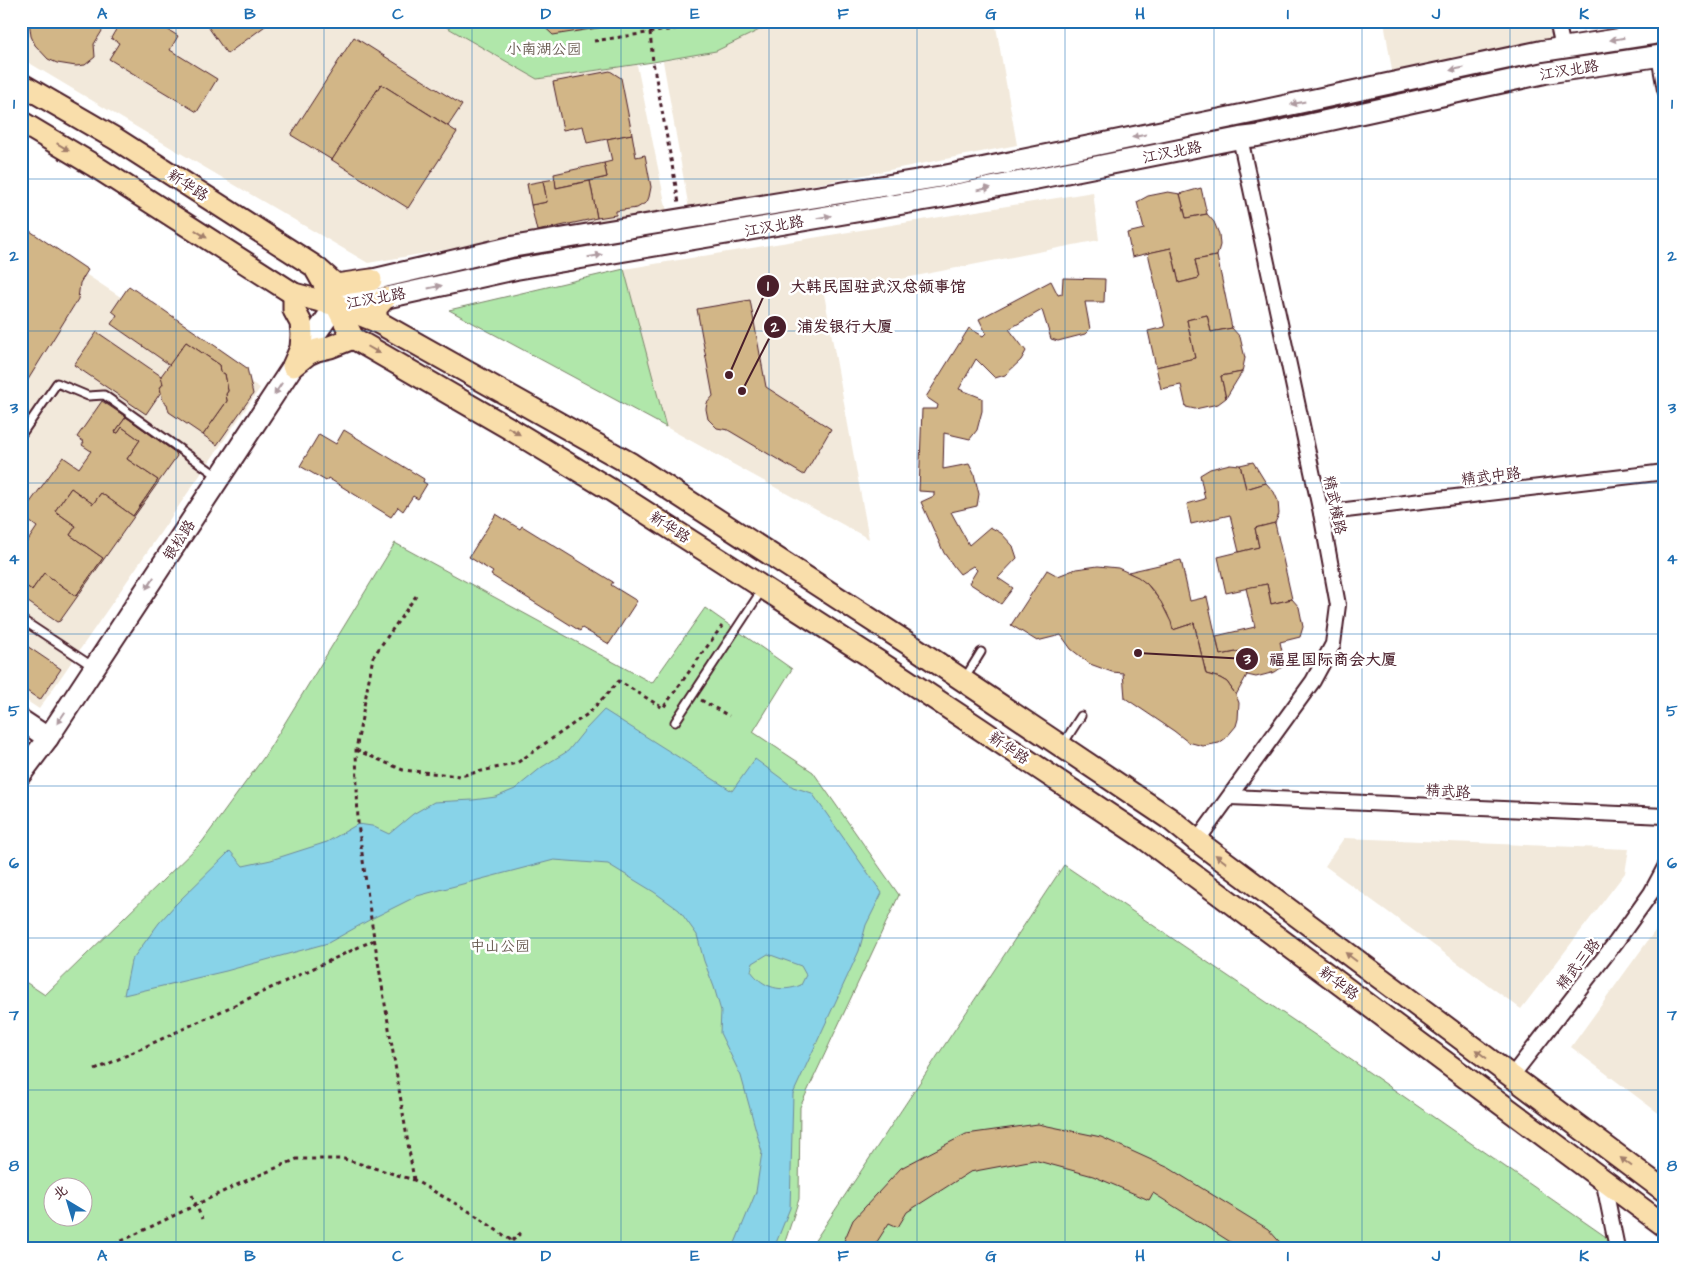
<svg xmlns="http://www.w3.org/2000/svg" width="1686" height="1269" viewBox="0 0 1686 1269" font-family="'Architects Daughter','LXGW WenKai TC',sans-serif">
  <rect width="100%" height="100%" fill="#fff"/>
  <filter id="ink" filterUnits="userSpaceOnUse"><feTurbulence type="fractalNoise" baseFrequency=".02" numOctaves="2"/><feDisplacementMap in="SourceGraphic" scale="10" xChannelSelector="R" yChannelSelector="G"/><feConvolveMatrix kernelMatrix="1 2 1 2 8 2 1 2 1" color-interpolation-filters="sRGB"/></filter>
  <g filter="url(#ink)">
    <g fill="#f2e9db">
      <path d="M21 21H436L537 79 637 65 667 212 368 263 170 147 21 58Z"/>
      <path d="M778 21H995L1017 145 689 209 663 61 716 51Z"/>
      <path d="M1384 21H1548L1553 50 1393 77Z"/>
      <path d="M1093 192 1099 240 824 294 869 539 666 427 624 269Z"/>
      <path d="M21 232 260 388 39 709 21 697Z"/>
      <path d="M1344 838 1629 849 1625 873 1521 1009 1325 866Z"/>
      <path d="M1665 917V1118L1571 1047Z"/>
    </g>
    <g fill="#b0e7aa" stroke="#7d836a" fill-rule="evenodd">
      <path d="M436 21H778L716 51 653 62 537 79Z"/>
      <path d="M624 269 666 427 449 310Z"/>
      <path d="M395 543 652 683 705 608 792 669 753 732 813 772 899 895 800 1107 799 1199 783 1248H21V979L45 995 202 842 264 757ZM52 1186H82V1216H52Z"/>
      <path d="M1064 865 1321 1039 1622 1248H810Z"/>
    </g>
    <path fill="#88d3e8" stroke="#6f8b9c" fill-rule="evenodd" d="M604 710 732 791 755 759 793 787 812 793 882 893 866 925 859 951 793 1094 790 1208 774 1248H733L756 1192 762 1152 741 1076 720 1033 721 1011 714 987 704 961 697 935 679 910 654 892 608 864 554 860 417 896 371 919 328 943 226 971 124 995 131 961 159 923 176 904 230 851 243 866 271 860 327 842 358 824 372 826 389 834 413 814 434 802 473 800 496 797 515 789 542 767 568 751 585 730ZM768 954 801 966 806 975 801 985C782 993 763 988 751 971L753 963Z"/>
    <g fill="#d2b687" stroke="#4a1f2b">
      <path d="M29 21H103L102 31 94 44 95 57 85 65 76 66 57 63 48 59 35 45 31 36Z"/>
      <path d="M121 21H154L178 36 170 50 217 79 197 112 109 59 119 43 111 38Z"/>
      <path d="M204 21H272L227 54Z"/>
      <path d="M538 21H605L604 27 553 35Z"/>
      <path d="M354 37 462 105 448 126 381 84 332 160 291 135Z"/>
      <path d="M610 71 621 78 632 134 587 143 583 126 563 130 553 82Z"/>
      <path d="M381 84 457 132 408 208 332 160Z"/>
      <path d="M632 134 636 157 645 155 651 187 649 197 647 202 637 208 616 211V215L597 218 590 181 607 177 604 163 612 161 607 139Z"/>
      <path d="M604 163 607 177 556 188 554 174Z"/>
      <path d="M555 179 556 188 590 181 597 218 537 231 531 205 547 202 543 181Z"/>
      <path d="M543 181 547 202 531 205 527 184Z"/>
      <path d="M1201 188 1207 214 1186 218 1180 194Z"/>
      <path d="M1168 192 1180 194 1186 218 1207 214 1214 222 1219 234 1220 245 1217 256 1195 260 1199 278 1179 283 1171 248 1132 257 1127 233 1144 229 1137 202 1148 196Z"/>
      <path d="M21 225 88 270 80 283 78 299 21 391Z"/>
      <path d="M1171 248 1179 283 1199 278 1195 260 1217 256 1232 328 1211 332 1207 315 1187 320 1195 358 1156 367 1148 331 1165 327 1148 253Z"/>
      <path d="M1063 278 1105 279 1104 302H1085L1090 329 1085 334 1058 341 1051 339 1042 310 1009 329 1026 351 1021 360 1005 375 995 378 976 359 959 389 982 398V411L977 430 970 439 944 433 943 469 969 464 974 474 979 494 977 506 951 512 969 545 990 527 1001 533 1013 546 1017 558 998 578 1013 588 1001 604 969 583 977 570 973 566 960 574 955 568 944 553 921 502 934 496V492L919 491 922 409H937L938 405 926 397 969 328 983 336 986 333 979 319 1051 281 1058 295 1062 294Z"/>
      <path d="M129 286 247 368 253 394 217 445 203 435 227 401 226 394 228 391 225 374 221 372 220 365 186 342 170 365 111 324 117 315 112 311Z"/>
      <path d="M750 300 766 387 831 429 804 475 728 430 717 428 708 419 706 409 707 403 713 396 697 309Z"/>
      <path d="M1207 315 1211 332 1232 328 1240 337 1245 358 1242 372 1221 376 1226 398 1218 404 1195 409 1186 407 1181 385 1161 389 1156 367 1195 358 1187 320Z"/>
      <path d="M97 332 161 376 163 384 160 388 161 392 146 414 74 365Z"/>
      <path d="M186 342 220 365 221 372 225 374 228 391 226 394 227 401 203 435 169 412 167 404 163 401 160 388 163 384 161 376Z"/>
      <path d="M1242 372 1226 398 1221 376Z"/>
      <path d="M102 401 126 417 115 432 118 433 122 427 140 440 127 459 158 480 133 516 101 493 93 504 71 488 55 511 76 526 70 535 103 558 76 596 44 573 32 590 21 583V538L27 542 37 527 21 515 63 457 79 468 91 451 82 445 84 442 77 437Z"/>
      <path d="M126 417 176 453 177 456 60 621 57 622 21 597V583L32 590 44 573 76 596 103 558 70 535 76 526 55 511 71 488 93 504 101 493 133 516 158 480 127 459 140 440 122 427 118 433 115 432Z"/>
      <path d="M344 430 424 479 423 482 427 484 418 499 413 496 403 511 398 507 391 517 328 478 326 481 300 466 319 434 336 444Z"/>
      <path d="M1253 462 1266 483 1246 489 1240 465Z"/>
      <path d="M1230 464 1240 465 1246 489 1266 483 1274 492 1278 501 1279 514 1275 523 1255 528 1259 547 1239 552 1230 515 1191 524 1187 504 1205 499 1200 475 1210 469Z"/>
      <path d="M496 514 520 529 522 526 613 582 611 585 637 601 609 644 582 628 580 631 491 575 493 572 469 557Z"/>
      <path d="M1275 523 1292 599 1271 604 1267 584 1226 593 1218 557 1259 547 1255 528Z"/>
      <path d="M1181 560 1190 601 1207 597 1220 655 1241 651 1247 675 1236 695 1227 682 1220 678 1206 674 1194 623 1173 630 1167 613 1154 592 1147 584 1128 572Z"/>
      <path d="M1098 566 1118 568 1138 577 1147 584 1161 602 1171 622 1173 630 1194 623 1206 674 1220 678 1227 682 1236 695 1239 703 1238 719 1236 726 1226 738 1219 743 1203 746 1188 742 1174 731 1125 698 1123 673 1112 672 1090 664 1071 649 1061 635 1037 641 1011 625 1047 570 1058 576 1076 569Z"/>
      <path d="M1267 584 1271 604 1292 599 1299 607 1303 627 1300 637 1280 642 1285 665 1275 672 1256 677 1247 675 1241 651 1220 655 1216 636 1255 627 1246 588Z"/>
      <path d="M21 642 61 669 40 700 21 687Z"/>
      <path d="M1038 1124 1101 1137 1169 1168 1268 1229 1285 1248H1240L1153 1193 1149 1200 1093 1176 1034 1160 970 1172 907 1212 898 1227 889 1223 873 1248H841L853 1220 901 1168 966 1134Z"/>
    </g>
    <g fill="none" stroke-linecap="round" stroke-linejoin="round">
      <g stroke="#4a1f2b" stroke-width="11">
        <g id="lane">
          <path d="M21 435 57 383 88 396 104 395 219 477"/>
          <path d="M21 619 92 666"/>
          <path d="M965 678 981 652"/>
          <path d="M675 722 762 590"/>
          <path d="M1063 744 1081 716"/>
        </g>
      </g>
      <g stroke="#4a1f2b" stroke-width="18">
        <g id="street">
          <path d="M1557 21 1563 48"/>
          <path d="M1659 56 1665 90"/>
          <path d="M1321 513 1665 472"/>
          <path d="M1230 797 1665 816"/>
          <path d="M1197 841 1313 681 1333 644 1338 605 1321 513 1240 138"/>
          <path d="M1511 1077 1616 942 1651 893 1665 867"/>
          <path d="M1603 1179 1617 1248"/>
        </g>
      </g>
      <g stroke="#4a1f2b" stroke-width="24">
        <g id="secondary">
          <path d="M340 304 385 298 516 269 948 196 1240 138 1257 136 1545 73 1665 55"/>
          <path d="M21 720 48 738"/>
          <path d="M21 774 48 738 293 366 336 305 371 280 511 247 944 176 1256 112 1542 51 1665 32"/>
        </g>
      </g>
      <g stroke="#4a1f2b" stroke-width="25">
        <g id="primary">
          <path d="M21 84 116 139 314 266 336 305 376 321 631 464 912 646 1170 819 1197 841 1665 1191"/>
          <path d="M21 122 93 165 294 294 336 305 353 338 507 427 611 490 890 669 1144 838 1665 1226"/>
          <path d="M318 269 336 285 371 280"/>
          <path d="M294 294V310L301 323 302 335 301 348 293 366 308 354 317 350 330 347 353 338"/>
          <path d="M376 321V308L385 298"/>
        </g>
      </g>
      <g stroke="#4a1f2b" stroke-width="3" stroke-dasharray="4 4" stroke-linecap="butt">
        <path d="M650 32 653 62 679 203"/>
        <path d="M594 41 687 27 711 21"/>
        <path d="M701 700 729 716"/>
        <path d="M356 750 403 770 460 776 517 763 589 713 619 681 663 708 722 626"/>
        <path d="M95 1070 374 940"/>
        <path d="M414 1180 371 919 358 824 356 750 373 657 416 596"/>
        <path d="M192 1195 202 1219"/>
        <path d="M512 1241 522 1232"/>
        <path d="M107 1248 241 1183 297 1159H344L414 1180 472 1213 512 1241 517 1248"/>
      </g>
      <use href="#lane" stroke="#fff" stroke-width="7"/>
      <use href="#street" stroke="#fff" stroke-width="14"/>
      <use href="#secondary" stroke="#fff" stroke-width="20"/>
      <use href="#primary" stroke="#f9deab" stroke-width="21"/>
    </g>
    <defs><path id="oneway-solid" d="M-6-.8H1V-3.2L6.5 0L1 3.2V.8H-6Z" transform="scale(1.25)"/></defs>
    <g fill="#ae9aa0">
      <use href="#oneway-solid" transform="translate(1617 39) rotate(171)"/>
      <use href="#oneway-solid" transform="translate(1457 69) rotate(168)"/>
      <use href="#oneway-solid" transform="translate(1298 103) rotate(168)"/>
      <use href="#oneway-solid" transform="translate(1139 136) rotate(168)"/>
      <use href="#oneway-solid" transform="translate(984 189) rotate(-11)"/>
      <use href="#oneway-solid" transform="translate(824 217) rotate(-10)"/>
      <use href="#oneway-solid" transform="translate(595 256) rotate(-10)"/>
      <use href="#oneway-solid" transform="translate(435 287) rotate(-12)"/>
      <use href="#oneway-solid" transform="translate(278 389) rotate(123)"/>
      <use href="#oneway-solid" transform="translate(150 583) rotate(123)"/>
      <use href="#oneway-solid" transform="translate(61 718) rotate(124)"/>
    </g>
    <g fill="#a27e6b">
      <use href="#oneway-solid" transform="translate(63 147) rotate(31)"/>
      <use href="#oneway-solid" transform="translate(201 234) rotate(33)"/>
      <use href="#oneway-solid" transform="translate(374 350) rotate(30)"/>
      <use href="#oneway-solid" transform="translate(514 431) rotate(31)"/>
      <use href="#oneway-solid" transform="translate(1221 859) rotate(-143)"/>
      <use href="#oneway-solid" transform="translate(1351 957) rotate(-143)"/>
      <use href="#oneway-solid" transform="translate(1481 1054) rotate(-143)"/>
      <use href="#oneway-solid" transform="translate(1626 1162) rotate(-143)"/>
    </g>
  </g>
  <path fill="none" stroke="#1f6fb2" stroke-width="1" stroke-opacity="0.55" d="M176 21V1248M324 21V1248M472 21V1248M621 21V1248M769 21V1248M917 21V1248M1065 21V1248M1214 21V1248M1362 21V1248M1510 21V1248M21 179H1665M21 331H1665M21 483H1665M21 634H1665M21 786H1665M21 938H1665M21 1090H1665"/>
  <g text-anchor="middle" stroke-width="5" stroke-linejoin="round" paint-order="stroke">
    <g font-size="15" fill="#695b51" stroke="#fff">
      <text x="544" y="54">小南湖公园</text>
      <text x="500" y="951">中山公园</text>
    </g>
    <g font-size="15" fill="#4a1f2b" stroke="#fff">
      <text transform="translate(1569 70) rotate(-9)" y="5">江汉北路</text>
      <text transform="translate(1172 152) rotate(-11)" y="5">江汉北路</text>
      <text transform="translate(188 185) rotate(33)" y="5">新华路</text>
      <text transform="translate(774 226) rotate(-10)" y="5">江汉北路</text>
      <text transform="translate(376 298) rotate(-10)" y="5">江汉北路</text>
      <text transform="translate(1491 476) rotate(-7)" y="5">精武中路</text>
      <text transform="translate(1335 505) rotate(78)" y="5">精武横路</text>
      <text transform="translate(670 527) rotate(33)" y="5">新华路</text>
      <text transform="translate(179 540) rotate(-57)" y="5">银松路</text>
      <text transform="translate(1009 748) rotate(34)" y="5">新华路</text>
      <text transform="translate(1448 791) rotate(3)" y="5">精武路</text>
      <text transform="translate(1578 964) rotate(-52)" y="5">精武三路</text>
      <text transform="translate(1339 983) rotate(37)" y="5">新华路</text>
    </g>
  </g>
  <path fill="none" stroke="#4a1f2b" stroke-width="2" d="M729 375L768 286M742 391L775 327M1138 653L1247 659"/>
  <g fill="#4a1f2b" stroke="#fff" stroke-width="2">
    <circle cx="729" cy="375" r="5"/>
    <circle cx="742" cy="391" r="5"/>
    <circle cx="1138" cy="653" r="5"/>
    <circle cx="768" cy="286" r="12"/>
    <circle cx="775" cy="327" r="12"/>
    <circle cx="1247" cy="659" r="12"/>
  </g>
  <g font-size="15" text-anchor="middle" font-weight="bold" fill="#fff">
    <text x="768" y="291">1</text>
    <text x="775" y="332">2</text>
    <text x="1247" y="664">3</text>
  </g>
  <g font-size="16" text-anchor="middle" font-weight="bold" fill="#4a1f2b" stroke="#fff" stroke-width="5" stroke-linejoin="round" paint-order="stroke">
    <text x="878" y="292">大韩民国驻武汉总领事馆</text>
    <text x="845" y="332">浦发银行大厦</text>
    <text x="1333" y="665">福星国际商会大厦</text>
  </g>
  <rect width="1686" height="1269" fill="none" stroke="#fff" stroke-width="55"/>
  <g transform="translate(68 1202) rotate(322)"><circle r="24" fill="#ffffff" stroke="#b7a5aa"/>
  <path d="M0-4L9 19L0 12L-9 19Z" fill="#1f6fb2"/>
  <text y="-8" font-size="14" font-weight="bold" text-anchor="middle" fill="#4a1f2b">北</text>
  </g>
  <rect x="28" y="28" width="1630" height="1214" fill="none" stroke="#1f6fb2" stroke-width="2"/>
  <g font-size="16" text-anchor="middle" font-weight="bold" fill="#1f6fb2">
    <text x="102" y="19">A</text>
    <text x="250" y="19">B</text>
    <text x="398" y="19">C</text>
    <text x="546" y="19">D</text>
    <text x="695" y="19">E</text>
    <text x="843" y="19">F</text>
    <text x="991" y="19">G</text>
    <text x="1140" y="19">H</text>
    <text x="1288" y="19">I</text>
    <text x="1436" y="19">J</text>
    <text x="1584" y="19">K</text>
    <text x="14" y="109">1</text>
    <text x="1672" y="109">1</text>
    <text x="14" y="261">2</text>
    <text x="1672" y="261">2</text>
    <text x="14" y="413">3</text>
    <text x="1672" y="413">3</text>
    <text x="14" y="564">4</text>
    <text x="1672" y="564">4</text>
    <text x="14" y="716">5</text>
    <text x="1672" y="716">5</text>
    <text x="14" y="868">6</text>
    <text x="1672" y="868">6</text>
    <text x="14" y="1020">7</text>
    <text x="1672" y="1020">7</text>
    <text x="14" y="1171">8</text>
    <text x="1672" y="1171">8</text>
    <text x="102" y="1261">A</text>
    <text x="250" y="1261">B</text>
    <text x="398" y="1261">C</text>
    <text x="546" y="1261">D</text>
    <text x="695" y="1261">E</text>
    <text x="843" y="1261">F</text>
    <text x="991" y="1261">G</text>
    <text x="1140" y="1261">H</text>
    <text x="1288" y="1261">I</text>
    <text x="1436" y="1261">J</text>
    <text x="1584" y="1261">K</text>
  </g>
</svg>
